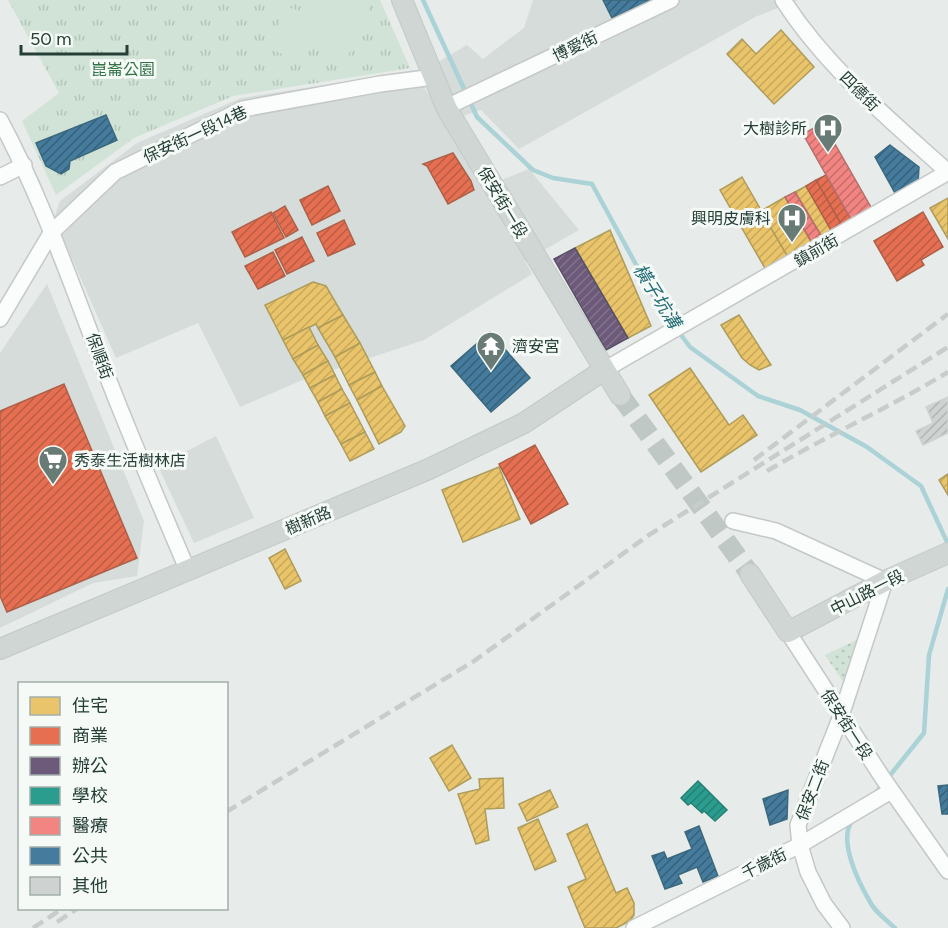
<svg xmlns="http://www.w3.org/2000/svg" width="948" height="928" viewBox="0 0 948 928" font-family="Figtree,'Noto Sans TC',sans-serif">
  <defs>
    <pattern id="grass-dots" width="8" height="8" patternUnits="userSpaceOnUse" patternTransform="scale(1.5)"><rect width="8" height="8" fill="#d1e3d6"/><path d="M2 2h.1M6 6h.1" fill="none" stroke="#b3c4b8" stroke-width="1.8" stroke-linecap="round"/></pattern>
    <pattern id="park-tufts" width="24" height="20" patternUnits="userSpaceOnUse" patternTransform="scale(1.5)"><rect width="24" height="20" fill="#d1e3d6"/><path d="M3 7l-1-3M5 7V3M7 7l1-3M15 17l-1-3M17 17v-4M19 17l1-3" fill="none" stroke="#b3c4b8"/></pattern>
    <pattern id="homes-hatch" width="6" height="6" patternUnits="userSpaceOnUse" patternTransform="scale(1.5)"><rect width="6" height="6" fill="#e9c46a"/><path d="M-1 1l2-2M0 6l6-6M5 7l2-2" fill="none" stroke="#c8a95c"/></pattern>
    <pattern id="shops-hatch" width="6" height="6" patternUnits="userSpaceOnUse" patternTransform="scale(1.5)"><rect width="6" height="6" fill="#e76f51"/><path d="M-1 1l2-2M0 6l6-6M5 7l2-2" fill="none" stroke="#bb5d44"/></pattern>
    <pattern id="offices-hatch" width="6" height="6" patternUnits="userSpaceOnUse" patternTransform="scale(1.5)"><rect width="6" height="6" fill="#6d597a"/><path d="M-1 1l2-2M0 6l6-6M5 7l2-2" fill="none" stroke="#81748c"/></pattern>
    <pattern id="schools-hatch" width="6" height="6" patternUnits="userSpaceOnUse" patternTransform="scale(1.5)"><rect width="6" height="6" fill="#2a9d8f"/><path d="M-1 1l2-2M0 6l6-6M5 7l2-2" fill="none" stroke="#248176"/></pattern>
    <pattern id="health-hatch" width="6" height="6" patternUnits="userSpaceOnUse" patternTransform="scale(1.5)"><rect width="6" height="6" fill="#f28482"/><path d="M-1 1l2-2M0 6l6-6M5 7l2-2" fill="none" stroke="#c46d6b"/></pattern>
    <pattern id="public-hatch" width="6" height="6" patternUnits="userSpaceOnUse" patternTransform="scale(1.5)"><rect width="6" height="6" fill="#457b9d"/><path d="M-1 1l2-2M0 6l6-6M5 7l2-2" fill="none" stroke="#36617a"/></pattern>
    <pattern id="building-hatch" width="6" height="6" patternUnits="userSpaceOnUse" patternTransform="scale(1.5)"><rect width="6" height="6" fill="#ced2d0"/><path d="M-1 1l2-2M0 6l6-6M5 7l2-2" fill="none" stroke="#b1b5b3"/></pattern>
  </defs>
  <rect width="100%" height="100%" fill="#e7ebe9"/>
  <g fill="#d5dcd9">
    <path d="M533 0H798L755 17 519 149 481 110 460 117 433 65 467 45 483 59 524 28Z"/>
    <path d="M413 71 489 185 529 169 579 230 525 261 532 274 424 340 300 381 240 407 198 323 116 358 54 218 60 201 137 143 241 98Z"/>
    <path d="M47 284 144 521 137 576 93 583 0 628V353Z"/>
    <path d="M216 436 254 518 194 543 158 466Z"/>
  </g>
  <path fill="url(#grass-dots)" d="M863 637 844 683 825 655Z"/>
  <path fill="url(#park-tufts)" d="M8 0H380L410 68 233 96 134 138 56 195 22 121 59 93Z"/>
  <path fill="#d1e3d6" d="M327 0H372L347 58 309 42 300 62 268 48 286 6 319 19Z"/>
  <g fill="url(#homes-hatch)" stroke="#ae9c5a" stroke-width="1.5">
    <path d="M781 30 814 67 774 104 727 54 742 39 756 54Z"/>
    <path d="M742 177 788 257 766 270 720 190Z"/>
    <path d="M806 186 832 232 822 237 795 192Z"/>
    <path d="M785 197 812 243 788 257 761 211Z"/>
    <path d="M948 198V239L930 208Z"/>
    <path d="M610 230 651 326 628 338 575 248Z"/>
    <path d="M313 282 326 286 343 315 318 328 316 324 283 340 265 305Z"/>
    <path d="M343 315 360 343 335 357 318 328Z"/>
    <path d="M739 315 771 365 759 370 750 365 742 358 721 325Z"/>
    <path d="M309 327 318 345 293 359 283 340Z"/>
    <path d="M360 343 375 372 349 385 335 357Z"/>
    <path d="M318 345 328 361 303 375 293 359Z"/>
    <path d="M328 361 335 375 310 388 303 375Z"/>
    <path d="M690 368 729 425 743 415 757 435 701 472 649 395Z"/>
    <path d="M375 372 382 386 357 400 349 385Z"/>
    <path d="M335 375 342 389 318 402 310 388Z"/>
    <path d="M382 386 405 426 401 432 379 444 357 400Z"/>
    <path d="M342 389 350 403 325 416 318 402Z"/>
    <path d="M350 403 365 432 341 444 325 416Z"/>
    <path d="M365 432 374 449 350 461 341 444Z"/>
    <path d="M499 467 520 519 463 542 442 490Z"/>
    <path d="M948 474V495L939 480Z"/>
    <path d="M285 549 301 581 285 589 269 558Z"/>
    <path d="M452 745 471 778 449 791 430 758Z"/>
    <path d="M503 778 504 808 485 809 489 840 476 844 458 794 480 789 479 779Z"/>
    <path d="M550 790 558 807 527 821 519 804Z"/>
    <path d="M538 819 556 861 535 870 518 828Z"/>
    <path d="M587 824 616 893 627 888 634 903V915L630 921 616 928H585L568 887 586 879 567 834Z"/>
  </g>
  <g fill="url(#shops-hatch)" stroke="#ad6049" stroke-width="1.5">
    <path d="M453 153 471 181 474 190 448 204 427 166 423 164Z"/>
    <path d="M826 175 852 221 842 226 816 180Z"/>
    <path d="M816 180 842 226 832 232 806 186Z"/>
    <path d="M328 186 340 211 312 225 300 200Z"/>
    <path d="M285 206 298 230 286 237 273 213Z"/>
    <path d="M271 212 284 238 245 257 232 232Z"/>
    <path d="M923 212 943 247 921 260 924 265 897 281 874 241Z"/>
    <path d="M344 220 355 244 328 256 317 233Z"/>
    <path d="M302 237 314 261 287 274 275 250Z"/>
    <path d="M273 252 285 276 258 289 245 266Z"/>
    <path d="M64 384 137 558 7 612 0 596V411Z"/>
    <path d="M535 445 568 504 531 524 499 464Z"/>
  </g>
  <path fill="url(#offices-hatch)" stroke="#575166" stroke-width="1.5" d="M575 248 628 338 606 350 554 259Z"/>
  <path fill="url(#schools-hatch)" stroke="#288074" stroke-width="1.5" d="M698 781 727 810 715 821 704 811 702 813 691 803 688 805 681 798Z"/>
  <g fill="url(#health-hatch)" stroke="#b46f6b" stroke-width="1.5">
    <path d="M823 123 872 209 852 221 803 134Z"/>
    <path d="M795 192 822 237 812 243 785 197Z"/>
  </g>
  <g fill="url(#public-hatch)" stroke="#3b697e" stroke-width="1.5">
    <path d="M603 0H652L612 18Z"/>
    <path d="M106 115 117 140 70 161 69 169 61 174 46 166 36 143Z"/>
    <path d="M890 145 919 167 918 183 895 193 875 157Z"/>
    <path d="M490 332 530 378 491 412 451 366Z"/>
    <path d="M948 785V814H942L938 786Z"/>
    <path d="M788 790 787 819 770 825 763 799Z"/>
    <path d="M699 826 718 876 703 882 697 867 678 875 682 883 665 889 652 856 664 852 667 859 692 849 685 832Z"/>
  </g>
  <g fill="none" stroke-linecap="round" stroke-linejoin="round">
    <g stroke="#abd2d6" stroke-width="4.5">
      <path d="M423 0 477 117 533 170 553 178 592 184 657 303 690 347 758 396 800 410 867 447 921 486 948 544"/>
      <path d="M875 794 924 733 929 655 948 589"/>
      <path d="M852 821C838 840 858 881 869 900 874 911 886 920 895 928"/>
    </g>
  </g>
  <path fill="url(#building-hatch)" stroke="#cfd4d2" stroke-width="1.5" d="M948 397V433L923 445 916 431 933 423 926 407Z"/>
  <g fill="none" stroke-linecap="round" stroke-linejoin="round">
    <path stroke="#c0c8c5" stroke-width="20" stroke-dasharray="20 10" stroke-linecap="butt" d="M620 395 750 574"/>
    <g stroke="#c4c8c6" stroke-width="18">
      <g id="minor">
        <path d="M783 0C826 67 889 119 948 172"/>
        <path d="M447 109 453 104 671 0"/>
        <path d="M0 120C45 204 74 293 109 381 134 445 161 508 188 571"/>
        <path d="M0 177 24 165"/>
        <path d="M0 319 51 233 115 172 243 109 380 84 434 77"/>
        <path d="M604 370 948 172"/>
        <path d="M733 521 776 531 885 581 841 716 798 825 800 845 808 872 824 904 842 928"/>
        <path d="M788 632 882 777 948 871"/>
        <path d="M634 928 800 845 891 791"/>
      </g>
    </g>
    <g stroke="#c2cac7" stroke-width="22">
      <g id="major">
        <path d="M402 0 447 109 620 395"/>
        <path d="M750 574 788 632 885 581 948 553"/>
        <path d="M0 649 429 469 524 423 604 370"/>
      </g>
    </g>
    <use href="#minor" stroke="#fbfcfc" stroke-width="15"/>
    <use href="#major" stroke="#cfd6d4" stroke-width="20"/>
    <g stroke="#c8ccca" stroke-width="4.5" stroke-dasharray="12 6" stroke-linecap="butt">
      <path d="M754 460 948 314"/>
      <path d="M767 471C826 436 889 408 948 372"/>
      <path d="M226 812 474 661 649 535 948 347"/>
      <path d="M57 922 78 908"/>
      <path d="M33 928 63 908"/>
    </g>
  </g>
  <defs>
    <g id="hospital-pin" transform="scale(1.5)"><path d="M0 17L-7.5 6A9.5 9.5 0 1 1 7.5 6Z" fill="#697b75" stroke="#f5faf7"/><path d="M-5-5h3v3.5h4V-5h3V5h-3V1.5h-4V5h-3Z" fill="#fff"/></g>
    <g id="temple-pin" transform="scale(1.5)"><path d="M0 17L-7.5 6A9.5 9.5 0 1 1 7.5 6Z" fill="#697b75" stroke="#f5faf7"/><path d="M0-6L5-2H3V0L6.5 2.5H4V6H1.5V3h-3V6H-4V2.5H-6.5L-3 0V-2H-5Z" fill="#fff"/></g>
    <g id="supermarket-pin" transform="scale(1.5)"><path d="M0 17L-7.5 6A9.5 9.5 0 1 1 7.5 6Z" fill="#697b75" stroke="#f5faf7"/><path d="M-6-5.5h2.5l.6 2H6L4.5 2H-2.5L-4.4-4H-6ZM-1.5 3.2a1.3 1.3 0 1 0 .1 0ZM3 3.2a1.3 1.3 0 1 0 .1 0Z" fill="#fff"/></g>
  </defs>
  <g fill-rule="evenodd">
    <use href="#hospital-pin" x="828" y="128"/>
    <use href="#hospital-pin" x="792" y="218"/>
    <use href="#temple-pin" x="491" y="346"/>
    <use href="#supermarket-pin" x="53" y="460"/>
  </g>
  <g text-anchor="middle" stroke-width="6" stroke-linejoin="round" paint-order="stroke">
    <g font-size="16" fill="#253e36" stroke="#f5faf7">
      <text transform="translate(575 46) rotate(-26)" y="6">博愛街</text>
      <text transform="translate(860 91) rotate(45)" y="6">四德街</text>
      <text transform="translate(195 134) rotate(-25)" y="6">保安街一段14巷</text>
      <text transform="translate(503 202) rotate(59)" y="6">保安街一段</text>
      <text transform="translate(816 250) rotate(-30)" y="6">鎮前街</text>
      <text transform="translate(100 356) rotate(70)" y="6">保順街</text>
      <text transform="translate(308 520) rotate(-23)" y="6">樹新路</text>
      <text transform="translate(867 592) rotate(-27)" y="6">中山路一段</text>
      <text transform="translate(847 724) rotate(57)" y="6">保安街一段</text>
      <text transform="translate(812 790) rotate(-69)" y="6">保安二街</text>
      <text transform="translate(764 863) rotate(-26)" y="6">千歲街</text>
    </g>
    <g font-size="16" fill="#327247" stroke="#f5faf7">
      <text x="123" y="75">崑崙公園</text>
    </g>
    <g font-size="16" fill="#253e36" stroke="#f5faf7" text-anchor="end">
      <text x="807" y="134">大樹診所</text>
      <text x="771" y="224">興明皮膚科</text>
      <text x="512" y="352" text-anchor="start">濟安宮</text>
      <text x="74" y="466" text-anchor="start">秀泰生活樹林店</text>
    </g>
    <g font-size="18" font-style="italic" fill="#236c76" stroke="#f5faf7">
      <text transform="translate(657 296) rotate(58)" y="6">橫子坑溝</text>
    </g>
  </g>
  <rect x="18" y="682" width="210" height="228" fill="#f5faf7" stroke="#a2afaa" stroke-width="1.5"/>
  <rect x="30" y="697" width="30" height="18" fill="#e9c46a" stroke="#a2afaa" stroke-width="1.5"/>
  <text x="72" y="712" font-size="18" fill="#253e36">住宅</text>
  <rect x="30" y="727" width="30" height="18" fill="#e76f51" stroke="#a2afaa" stroke-width="1.5"/>
  <text x="72" y="742" font-size="18" fill="#253e36">商業</text>
  <rect x="30" y="757" width="30" height="18" fill="#6d597a" stroke="#a2afaa" stroke-width="1.5"/>
  <text x="72" y="772" font-size="18" fill="#253e36">辦公</text>
  <rect x="30" y="787" width="30" height="18" fill="#2a9d8f" stroke="#a2afaa" stroke-width="1.5"/>
  <text x="72" y="802" font-size="18" fill="#253e36">學校</text>
  <rect x="30" y="817" width="30" height="18" fill="#f28482" stroke="#a2afaa" stroke-width="1.5"/>
  <text x="72" y="832" font-size="18" fill="#253e36">醫療</text>
  <rect x="30" y="847" width="30" height="18" fill="#457b9d" stroke="#a2afaa" stroke-width="1.5"/>
  <text x="72" y="862" font-size="18" fill="#253e36">公共</text>
  <rect x="30" y="877" width="30" height="18" fill="#ced2d0" stroke="#a2afaa" stroke-width="1.5"/>
  <text x="72" y="892" font-size="18" fill="#253e36">其他</text>
  <path d="M21 45v9h106v-9" fill="none" stroke="#253e36" stroke-width="3"/>
  <text x="30" y="45" font-size="18" fill="#253e36" stroke="#f5faf7" stroke-width="4.5" paint-order="stroke">50 m</text>
</svg>
